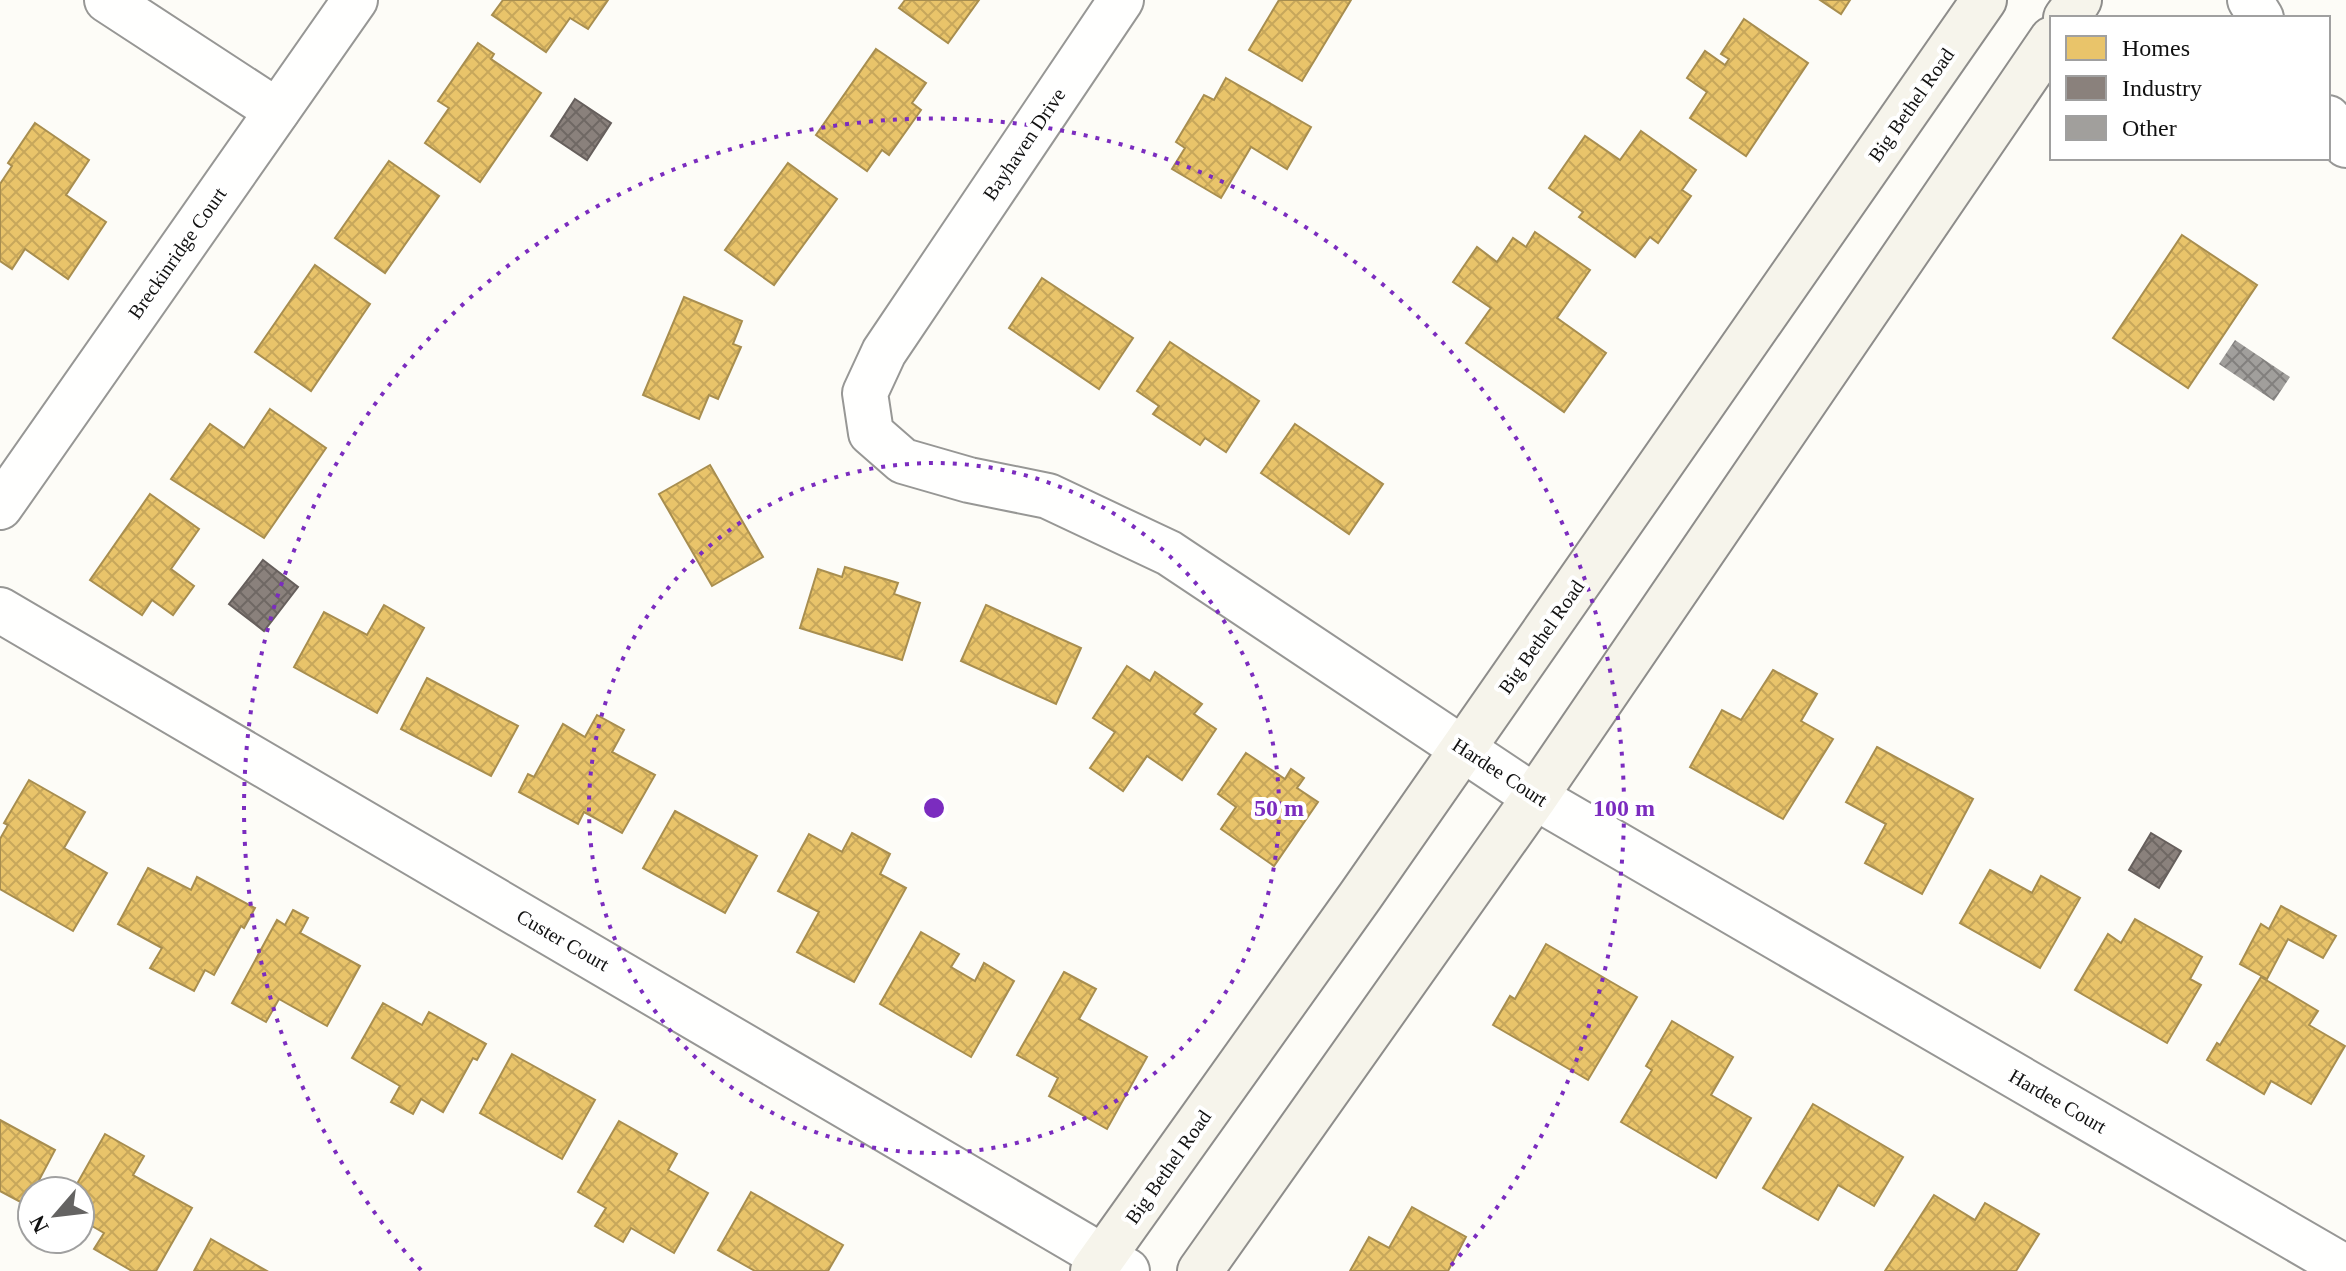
<svg xmlns="http://www.w3.org/2000/svg" width="2346" height="1271" viewBox="0 0 2346 1271" font-family="Georgia,serif">
  <defs>
    <pattern id="homes-cross-hatch" width="8" height="8" patternUnits="userSpaceOnUse" patternTransform="scale(2)"><rect width="8" height="8" fill="#e9c46a"/><path d="M0 0l8 8M0 8l8-8" fill="none" stroke="#c7a75b"/></pattern>
    <pattern id="industry-cross-hatch" width="8" height="8" patternUnits="userSpaceOnUse" patternTransform="scale(2)"><rect width="8" height="8" fill="#8a817c"/><path d="M0 0l8 8M0 8l8-8" fill="none" stroke="#6f6864"/></pattern>
    <pattern id="building-cross-hatch" width="8" height="8" patternUnits="userSpaceOnUse" patternTransform="scale(2)"><rect width="8" height="8" fill="#a19f9c"/><path d="M0 0l8 8M0 8l8-8" fill="none" stroke="#82807e"/></pattern>
  </defs>
  <rect width="100%" height="100%" fill="#fdfcf7"/>
  <g fill="url(#homes-cross-hatch)" stroke="#a88e4f" stroke-width="2">
    <path d="M503 0H608L588 29 570 18 546 52 492 15Z"/>
    <path d="M905 0H979L948 43 899 8Z"/>
    <path d="M1279 0H1351L1302 81 1249 50Z"/>
    <path d="M1820 0H1850L1841 14Z"/>
    <path d="M1744 19 1808 63 1746 156 1690 118 1707 92 1687 78 1705 51 1725 65 1729 59 1721 54Z"/>
    <path d="M478 43 494 54 491 59 541 93 480 182 425 143 449 108 438 101Z"/>
    <path d="M876 49 926 83 912 103 921 110 889 155 882 150 867 171 816 135Z"/>
    <path d="M1226 78 1311 127 1287 169 1251 147 1221 198 1172 169 1185 148 1176 142 1204 95 1214 100Z"/>
    <path d="M35 123 89 160 66 195 106 222 68 279 25 249 12 269 0 261V184L12 166 8 163Z"/>
    <path d="M1641 131 1696 170 1682 190 1691 196 1658 243 1650 237 1635 257 1579 217 1583 212 1549 188 1585 136 1620 160Z"/>
    <path d="M389 161 439 196 385 273 335 238Z"/>
    <path d="M788 163 837 199 774 285 725 250Z"/>
    <path d="M1535 232 1590 270 1557 318 1606 353 1564 412 1466 343 1491 308 1453 282 1477 247 1497 262 1513 238 1526 247Z"/>
    <path d="M2182 235 2257 285 2188 388 2113 338Z"/>
    <path d="M315 265 370 304 311 391 255 352Z"/>
    <path d="M1042 278 1133 338 1099 389 1009 328Z"/>
    <path d="M684 297 742 321 733 344 741 347 718 399 709 395 699 419 643 395Z"/>
    <path d="M1170 342 1259 401 1226 452 1205 438 1200 445 1153 414 1159 406 1137 391Z"/>
    <path d="M270 409 326 448 264 538 171 479 210 424 244 448Z"/>
    <path d="M1295 424 1383 484 1349 534 1261 473Z"/>
    <path d="M710 465 763 557 712 586 659 494Z"/>
    <path d="M150 494 199 529 171 569 194 586 173 615 152 600 142 615 90 580Z"/>
    <path d="M845 567 898 583 894 594 920 603 902 660 800 628 818 569 842 577Z"/>
    <path d="M384 605 424 628 377 713 294 667 324 612 367 635Z"/>
    <path d="M986 605 1081 648 1056 704 961 661Z"/>
    <path d="M1127 666 1150 681 1155 672 1202 704 1194 714 1216 729 1182 780 1147 756 1123 791 1090 768 1115 732 1093 718Z"/>
    <path d="M1773 670 1817 694 1801 721 1833 739 1783 819 1690 767 1722 710 1741 720Z"/>
    <path d="M427 678 518 726 491 776 401 729Z"/>
    <path d="M597 715 624 730 612 752 655 775 622 833 584 812 578 824 519 792 528 774 534 777 563 724 585 737Z"/>
    <path d="M1877 747 1973 799 1922 894 1865 863 1886 824 1846 802Z"/>
    <path d="M1246 753 1285 779 1291 769 1304 778 1297 788 1318 802 1274 866 1221 829 1236 807 1218 794Z"/>
    <path d="M29 780 85 812 64 848 107 873 73 931 0 889V839L8 825 4 823Z"/>
    <path d="M675 811 757 856 725 913 643 868Z"/>
    <path d="M852 833 890 854 880 874 906 888 854 982 797 952 819 912 778 891 809 834 842 852Z"/>
    <path d="M148 868 191 890 197 877 255 908 244 928 241 926 214 975 205 970 194 991 150 968 162 948 118 924Z"/>
    <path d="M1990 870 2032 893 2041 876 2080 898 2040 968 1960 923Z"/>
    <path d="M2281 906 2336 936 2323 958 2288 939 2267 979 2240 964 2261 924 2269 929Z"/>
    <path d="M293 910 308 918 300 933 360 966 327 1026 279 999 266 1022 232 1003 277 920 285 925Z"/>
    <path d="M2135 919 2202 957 2190 979 2201 985 2167 1043 2075 990 2108 934 2121 943Z"/>
    <path d="M921 932 959 954 951 967 975 981 984 963 1014 981 971 1057 880 1004Z"/>
    <path d="M1546 944 1637 997 1588 1080 1493 1025 1510 996 1515 999Z"/>
    <path d="M1064 972 1096 989 1079 1019 1147 1057 1107 1129 1049 1096 1058 1078 1017 1055Z"/>
    <path d="M2261 977 2318 1011 2309 1025 2345 1046 2311 1104 2271 1081 2264 1094 2207 1060 2217 1043 2220 1045Z"/>
    <path d="M383 1003 422 1025 429 1012 486 1044 477 1060 473 1058 443 1112 421 1099 413 1114 391 1102 400 1086 352 1058Z"/>
    <path d="M1672 1021 1733 1057 1711 1095 1751 1118 1716 1178 1621 1122 1652 1070 1646 1066Z"/>
    <path d="M512 1054 595 1100 562 1159 480 1113Z"/>
    <path d="M1813 1104 1903 1157 1874 1206 1838 1185 1818 1220 1763 1188Z"/>
    <path d="M0 1120 55 1150 26 1205 0 1191Z"/>
    <path d="M619 1121 677 1154 668 1170 708 1193 674 1253 631 1228 623 1242 595 1226 606 1208 578 1192Z"/>
    <path d="M105 1134 144 1156 133 1175 192 1208 156 1271H132L94 1249 104 1233 80 1219V1191H73Z"/>
    <path d="M751 1192 843 1245 828 1271H755L718 1250Z"/>
    <path d="M1934 1195 1975 1220 1985 1203 2039 1234 2016 1271H1885Z"/>
    <path d="M1412 1207 1466 1237 1448 1271H1350L1369 1237 1389 1248Z"/>
    <path d="M211 1239 267 1271H194Z"/>
  </g>
  <g fill="url(#industry-cross-hatch)" stroke="#665f5c" stroke-width="2">
    <path d="M575 99 611 123 587 160 551 136Z"/>
    <path d="M263 560 298 587 264 631 229 604Z"/>
    <path d="M2151 833 2181 851 2159 888 2129 870Z"/>
  </g>
  <path fill="url(#building-cross-hatch)" d="M2235 340 2290 377 2274 401 2219 364Z"/>
  <g fill="none" stroke-linecap="round" stroke-linejoin="round">
    <g stroke="#979795" stroke-width="48">
      <g id="minor">
        <path d="M107 0 277 111"/>
        <path d="M1121 0 884 352 865 393 871 433 903 461 969 480 1048 496 1169 553 1535 797 2346 1268"/>
        <path d="M0 507 355 0"/>
        <path d="M0 610 1127 1271"/>
      </g>
    </g>
    <g stroke="#979795" stroke-width="48">
      <g id="tertiary">
        <path d="M2250 0 2261 18"/>
        <path d="M2328 118 2346 145"/>
      </g>
    </g>
    <g stroke="#8e8d8b" stroke-width="48">
      <g id="secondary">
        <path d="M2066 18 2079 0"/>
        <path d="M1093 1271 1361 895 1984 0"/>
        <path d="M1200 1271 1535 797 2052 39"/>
      </g>
    </g>
    <use href="#minor" stroke="#fffffe" stroke-width="44"/>
    <use href="#tertiary" stroke="#fffffe" stroke-width="44"/>
    <use href="#secondary" stroke="#f6f4eb" stroke-width="44"/>
  </g>
  <g fill="none" stroke="#7b2cbf" stroke-width="4" stroke-dasharray="4 8">
    <circle cx="934" cy="808" r="345"/>
    <path d="M421 1270A690 690 0 1 1 1447 1270"/>
  </g>
  <g text-anchor="middle" stroke-width="8" stroke-linejoin="round" paint-order="stroke">
    <g font-size="20" fill="#111" stroke="#fff">
      <text transform="translate(1911 105) rotate(-55)" y="7">Big Bethel Road</text>
      <text transform="translate(1024 144) rotate(-56)" y="7">Bayhaven Drive</text>
      <text transform="translate(177 253) rotate(-55)" y="7">Breckinridge Court</text>
      <text transform="translate(1541 637) rotate(-55)" y="7">Big Bethel Road</text>
      <text transform="translate(1500 772) rotate(33)" y="7">Hardee Court</text>
      <text transform="translate(563 940) rotate(30)" y="7">Custer Court</text>
      <text transform="translate(2058 1101) rotate(30)" y="7">Hardee Court</text>
      <text transform="translate(1168 1167) rotate(-55)" y="7">Big Bethel Road</text>
    </g>
  </g>
  <circle cx="934" cy="808" r="12" fill="#7b2cbf" stroke="#fff" stroke-width="4"/>
  <g font-size="24" text-anchor="middle" font-weight="bold" fill="#7b2cbf" stroke="#fff" stroke-width="8" stroke-linejoin="round" paint-order="stroke">
    <text x="1279" y="816">50 m</text>
    <text x="1624" y="816">100 m</text>
  </g>
  <rect x="2050" y="16" width="280" height="144" fill="#ffffff" stroke="#a0a0a0" stroke-width="2"/>
  <rect x="2066" y="36" width="40" height="24" fill="#e9c46a" stroke="#a0a0a0" stroke-width="2"/>
  <text x="2122" y="56" font-size="24" fill="#111111">Homes</text>
  <rect x="2066" y="76" width="40" height="24" fill="#8a817c" stroke="#a0a0a0" stroke-width="2"/>
  <text x="2122" y="96" font-size="24" fill="#111111">Industry</text>
  <rect x="2066" y="116" width="40" height="24" fill="#a19f9c" stroke="#a0a0a0" stroke-width="2"/>
  <text x="2122" y="136" font-size="24" fill="#111111">Other</text>
  <g transform="translate(56 1215) rotate(242)"><circle r="38" fill="#ffffff" stroke="#a0a0a0" stroke-width="2"/>
  <path d="M0-6L14 30L0 20L-14 30Z" fill="#646362"/>
  <text y="-12" font-size="22" font-weight="bold" text-anchor="middle" fill="#111111">N</text>
  </g>
</svg>
